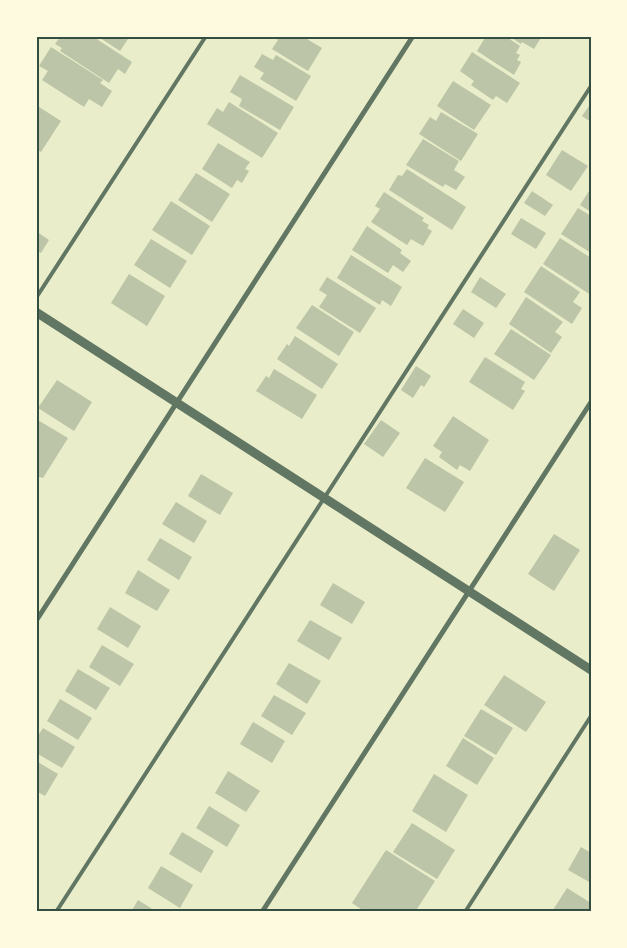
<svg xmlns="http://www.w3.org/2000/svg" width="627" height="948" viewBox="0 0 627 948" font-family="'Fira Sans',sans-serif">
  <rect width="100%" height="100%" fill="#e9edc9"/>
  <g fill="#bcc5a7">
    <path d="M61 36H92L132 62 125 74 118 69 109 83 60 51 62 48 55 44Z"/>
    <path d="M97 36H130L120 51Z"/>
    <path d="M273 36H302L322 48 308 71 272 49 278 40Z"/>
    <path d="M486 36H505L520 46 516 53 520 55 517 60 521 62 514 75 477 51Z"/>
    <path d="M509 36H542L534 49 522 42 521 44Z"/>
    <path d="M51 47 103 80 100 83 112 91 102 107 89 99 84 107 42 80 48 71 39 66Z"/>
    <path d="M472 52 520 83 507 103 496 96 493 100 471 85 474 81 460 71Z"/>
    <path d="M262 54 273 60 276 55 311 76 296 101 260 79 264 73 254 67Z"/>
    <path d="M240 75 294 107 280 130 239 106 242 99 230 92Z"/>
    <path d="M453 81 491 105 474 130 437 106Z"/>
    <path d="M229 102 278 133 262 158 207 124 217 108 223 112Z"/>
    <path d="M591 103V122L582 116Z"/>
    <path d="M36 105 61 121 41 152 36 149Z"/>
    <path d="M441 112 478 134 461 161 419 134 430 117 436 121Z"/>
    <path d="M423 139 459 161 454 170 465 177 456 190 445 184 443 187 406 165Z"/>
    <path d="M218 143 250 162 245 169 249 171 242 183 237 180 232 188 202 169Z"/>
    <path d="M562 150 588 166 571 191 546 175Z"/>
    <path d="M407 169 466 207 452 230 389 190 398 175 402 176Z"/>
    <path d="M196 173 230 194 212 222 178 200Z"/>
    <path d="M591 188V212L580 205Z"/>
    <path d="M532 191 553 205 545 216 524 203Z"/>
    <path d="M384 192 424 218 422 221 429 225 427 228 432 231 423 246 411 239 407 245 371 222 380 209 375 206Z"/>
    <path d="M171 201 210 226 192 255 152 230Z"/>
    <path d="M578 208 591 216V253L561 234Z"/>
    <path d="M521 218 546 233 536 249 511 234Z"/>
    <path d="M367 226 402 250 400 253 411 261 403 272 393 265 388 273 352 250Z"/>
    <path d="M36 231 49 240 41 253 36 251Z"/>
    <path d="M560 238 591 258V295L543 264Z"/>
    <path d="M151 239 187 261 170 288 134 265Z"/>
    <path d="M351 255 402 287 391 306 382 300 380 305 337 278Z"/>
    <path d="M541 266 580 292 573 302 582 308 572 324 524 292Z"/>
    <path d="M129 274 165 296 147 326 111 303Z"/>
    <path d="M327 277 376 308 360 333 319 307 327 295 319 290Z"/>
    <path d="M480 277 506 294 496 308 471 292Z"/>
    <path d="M526 297 563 322 555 332 562 337 551 353 509 324Z"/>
    <path d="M312 305 354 332 339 356 296 328Z"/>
    <path d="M463 309 484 323 474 338 453 324Z"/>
    <path d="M511 329 551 355 534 380 494 354Z"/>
    <path d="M295 336 338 364 322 389 277 359 287 344 289 346Z"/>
    <path d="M485 357 525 382 521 389 525 391 513 410 469 382Z"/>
    <path d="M416 366 431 376 424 387 421 385 413 398 401 390Z"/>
    <path d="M274 369 317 395 302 419 256 391 266 376 269 378Z"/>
    <path d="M57 380 92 402 74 431 38 408Z"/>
    <path d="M453 416 489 440 470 471 460 465 457 470 439 457 442 452 433 446Z"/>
    <path d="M36 419 68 438 43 478 36 476Z"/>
    <path d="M381 420 400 433 383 457 364 444Z"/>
    <path d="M425 458 464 482 445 512 406 488Z"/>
    <path d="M201 474 233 493 220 515 188 496Z"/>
    <path d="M176 502 207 521 194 543 162 524Z"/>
    <path d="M554 534 580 550 554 591 528 574Z"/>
    <path d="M160 538 192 557 179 580 147 560Z"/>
    <path d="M138 570 170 590 157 611 125 593Z"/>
    <path d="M333 583 365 602 352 624 320 605Z"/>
    <path d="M110 607 141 626 128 648 97 629Z"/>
    <path d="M310 620 342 638 329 660 297 641Z"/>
    <path d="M102 645 134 664 120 686 89 667Z"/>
    <path d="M289 663 321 681 307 704 276 684Z"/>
    <path d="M78 669 110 688 96 710 65 691Z"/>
    <path d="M504 675 546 702 526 732 484 705Z"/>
    <path d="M274 695 306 713 292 735 261 716Z"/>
    <path d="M60 699 92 718 78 740 47 721Z"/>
    <path d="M481 709 513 728 496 755 464 736Z"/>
    <path d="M253 722 285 741 272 763 240 744Z"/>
    <path d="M43 728 75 747 62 768 36 753V739Z"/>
    <path d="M463 738 494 758 477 785 446 766Z"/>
    <path d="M36 761 58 774 45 796 36 791Z"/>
    <path d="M228 771 260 791 246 812 215 793Z"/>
    <path d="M434 774 468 795 446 832 412 811Z"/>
    <path d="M209 806 240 825 227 847 196 828Z"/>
    <path d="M412 823 455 850 437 879 393 852Z"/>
    <path d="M182 832 214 851 201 873 169 854Z"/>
    <path d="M581 847 591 853V883L568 870Z"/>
    <path d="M386 850 435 881 415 912H365L352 903Z"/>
    <path d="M161 866 193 885 180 908 148 888Z"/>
    <path d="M567 888 591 903V912H556L553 910Z"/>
    <path d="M138 900 157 912H131Z"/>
  </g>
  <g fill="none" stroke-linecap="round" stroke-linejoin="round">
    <g stroke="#617663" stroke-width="4">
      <path d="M36 298 206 36"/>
      <path d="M56 912 591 86"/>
      <path d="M465 912 591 716"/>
    </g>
    <g stroke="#617663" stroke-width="5">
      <path d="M36 621 413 36"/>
      <path d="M262 912 591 402"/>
    </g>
    <path stroke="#617663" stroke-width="9" d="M36 312 591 670"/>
  </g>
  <rect width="627" height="948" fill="none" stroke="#fefae0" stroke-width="75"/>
  <rect x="38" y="38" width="552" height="872" fill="none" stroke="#344e41" stroke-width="2"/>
</svg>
